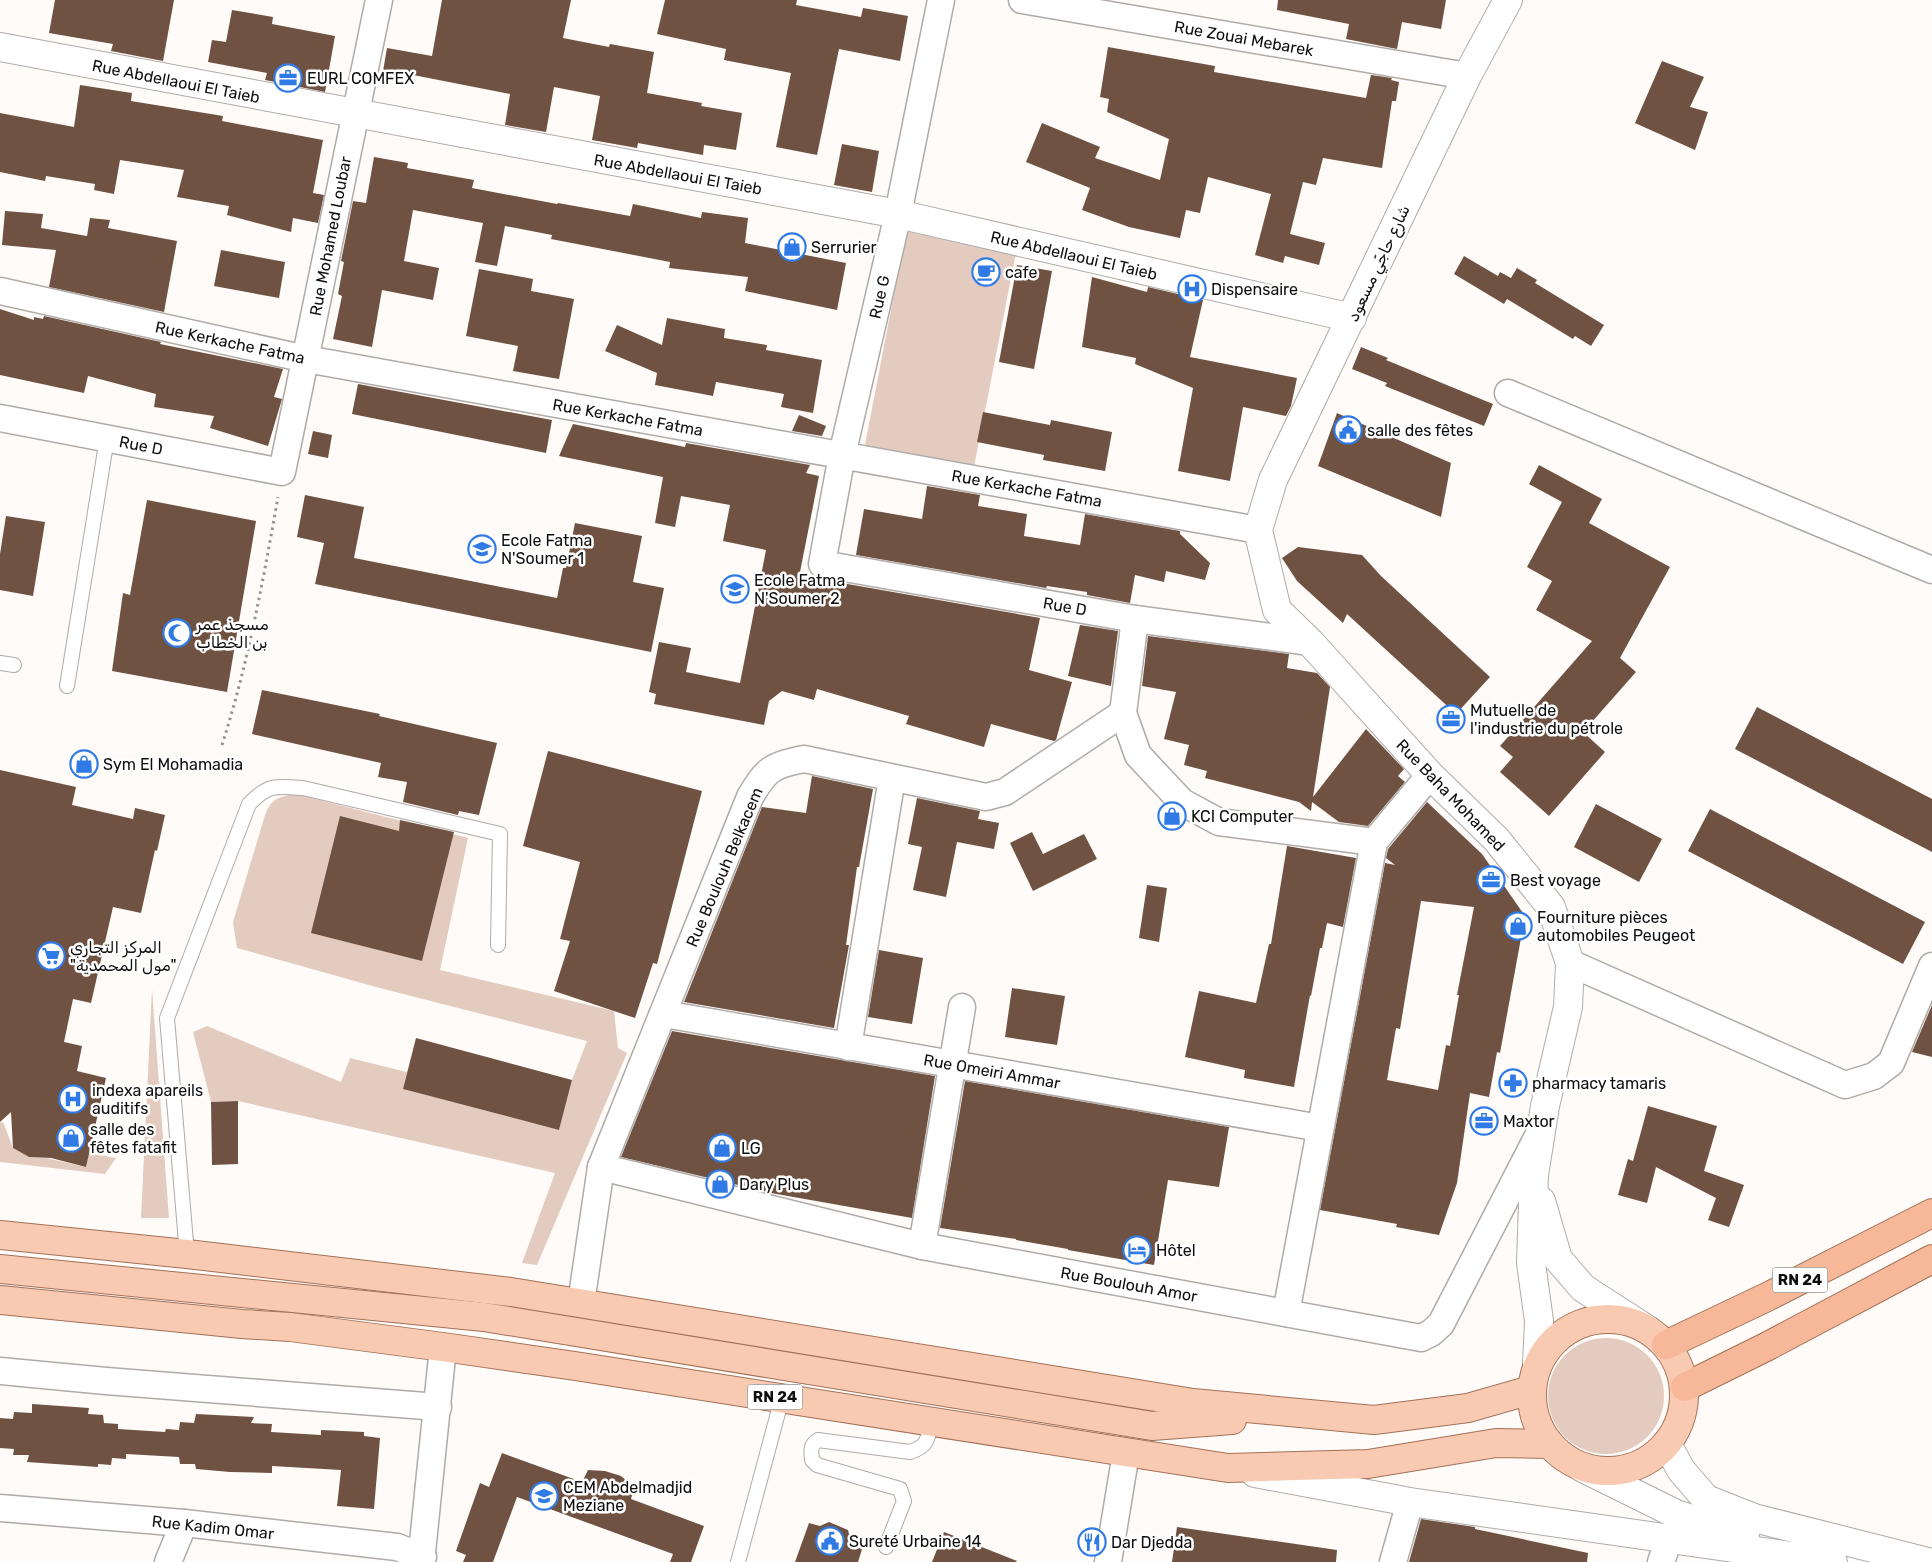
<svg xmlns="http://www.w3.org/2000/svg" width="1932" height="1562" viewBox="0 0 1932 1562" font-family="Rubik,Vazirmatn,sans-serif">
  <rect width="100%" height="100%" fill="#fffbf9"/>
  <g fill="#e4cbbf">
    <path d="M908 221 1017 248 973 472 864 450Z"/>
    <path d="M296 794 468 838 440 970 614 1011 618 1048 627 1053 537 1265 522 1263 555 1173 238 1101 211 1102 193 1032 207 1026 341 1082 350 1058 407 1072 403 1089 559 1130 572 1080 587 1041 376 987 237 948 233 922 265 815C272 798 278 797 296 794Z"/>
    <path d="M152 989 169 1218H141Z"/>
    <path d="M3 1122 13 1148 29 1157 46 1158 86 1167 89 1153 116 1158 105 1174 0 1162V1123Z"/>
    <circle cx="1606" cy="1396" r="58"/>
  </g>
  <g fill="#705242" fill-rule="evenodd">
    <path d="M55 0H174L163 61 111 51 113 44 49 33Z"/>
    <path d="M442 0H571L563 38 609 47 610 44 654 52 647 93 702 103 701 106 742 113 736 150 704 145 703 155 638 143 637 148 592 140 600 96 554 87 546 132 505 125 510 94 408 74 406 81 382 77 387 48 432 56Z"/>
    <path d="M665 0H797L796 5 861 17 863 8 908 16 900 61 839 49 817 155 776 147 791 73 724 60 726 49 657 34Z"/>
    <path d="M1278 0H1446L1441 29 1402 22 1397 49 1346 39 1349 24 1277 10Z"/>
    <path d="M232 10 273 17 272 24 335 36 325 92 265 80 267 73 208 62 212 40 226 42Z"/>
    <path d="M1108 47 1215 66 1214 72 1366 98 1371 75 1392 78 1391 80 1399 82 1396 101H1392L1382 168 1323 158 1316 185 1303 182 1290 234 1325 243 1319 265 1285 256 1283 263 1255 255 1271 194 1208 177 1200 213 1186 210 1180 238 1129 227 1082 210 1090 188 1026 162 1042 123 1100 147 1095 158 1160 180 1169 139 1107 112 1109 99 1100 97Z"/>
    <path d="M1662 61 1704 77 1690 107 1708 112 1695 150 1635 123Z"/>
    <path d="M80 85 132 93 131 101 223 116 222 121 323 140 313 193 324 195 318 223 293 218 291 232 227 215 229 206 177 197 184 170 120 160 114 194 94 190 95 184 46 176 45 181 0 172V113L74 127Z"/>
    <path d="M842 144 879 151 872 192 834 185Z"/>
    <path d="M374 157 408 163 407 168 474 180 472 188 557 204 558 203 630 216 633 204 701 218 702 212 748 218 745 243 846 263 837 310 745 291 748 277 669 268 670 262 551 239 552 235 505 226 497 266 475 262 483 223 413 210 404 261 439 268 433 300 382 290 372 347 333 339 342 296 338 294 344 262 341 261 353 201 366 203Z"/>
    <path d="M5 211 43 214 41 228 87 236 90 218 110 220 108 228 177 241 164 312 49 287 56 250 2 245Z"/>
    <path d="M221 250 285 262 279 298 214 286Z"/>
    <path d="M1464 256 1498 276 1500 272 1511 278 1517 268 1537 280 1535 283 1604 325 1591 346 1575 336 1573 339 1507 299 1504 304 1454 274Z"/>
    <path d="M1017 265 1052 271 1034 369 999 362Z"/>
    <path d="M479 269 533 279 531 291 574 299 559 379 513 371 518 346 466 336Z"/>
    <path d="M1092 277 1147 292 1148 287 1203 300 1190 357 1297 378 1291 406 1286 416 1243 407 1230 481 1178 471 1193 388 1135 364 1136 358 1082 347Z"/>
    <path d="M0 309 34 320V317L43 319 44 316 161 342 160 344 283 369 274 397 282 399 268 446 210 428 214 416 154 407 156 394 88 376 84 393 0 375Z"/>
    <path d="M667 318 725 329 724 338 767 345 766 350 822 360 813 413 781 407 784 394 716 382 713 396 655 385 657 373 605 351 617 325 662 345Z"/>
    <path d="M1361 347 1388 358 1386 360 1493 404 1484 426 1385 386 1387 383 1352 369Z"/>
    <path d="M358 384 552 420 546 453 352 414Z"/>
    <path d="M983 412 1050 425 1051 420 1112 432 1105 471 1043 460 1044 455 977 442Z"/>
    <path d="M1337 413 1451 463 1441 517 1318 466Z"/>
    <path d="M799 415 826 426 822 436 792 431Z"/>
    <path d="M573 424 685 447 686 443 810 465 806 473 819 476 800 572 819 579 1040 618 1029 670 1072 682 1056 740 1054 741 991 724 984 747 906 724 909 716 817 689 814 700 782 691 769 701 764 725 654 704 656 694 649 692 659 642 691 648 686 672 740 683 766 550 723 541 730 505 681 496 675 527 655 523 663 477 559 456Z"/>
    <path d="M313 431 332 435 328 458 308 454Z"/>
    <path d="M1539 465 1602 499 1589 523 1670 567 1620 658 1636 672 1583 732 1605 752 1549 816 1500 772 1513 757 1500 746 1592 641 1536 610 1552 581 1527 567 1562 502 1529 484Z"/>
    <path d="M927 486 980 495 978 506 1027 514 1024 536 1080 545 1085 514 1180 531V534L1210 563 1205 580 1166 571 1164 582 1135 575 1130 603 1087 595V592L1047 586 1046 588 856 555 864 509 922 519Z"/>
    <path d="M305 495 364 507 354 558 557 598 563 568H566L575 523 642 536 633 582 664 588 651 652 315 584 324 543 297 537Z"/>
    <path d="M147 500 256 521 227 692 112 671 123 593 130 595Z"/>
    <path d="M6 516 45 522 33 596 0 590V554Z"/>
    <path d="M1298 547 1362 555 1381 576 1490 677 1456 714 1347 614 1343 623 1297 581 1282 558Z"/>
    <path d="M1080 625 1118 631 1111 686 1068 676Z"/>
    <path d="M1148 636 1289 654 1287 668 1317 673 1330 687 1313 797 1366 729 1404 769 1398 776 1405 782 1368 826 1339 822 1312 802 1311 811 1299 802 1205 778 1207 771 1184 765 1189 745 1164 739 1176 692 1142 686Z"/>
    <path d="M262 690 380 714 379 716 497 743 479 815 459 811 458 815 403 802 407 782 378 777 381 763 252 734Z"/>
    <path d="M1757 707 1932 799V852L1735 749Z"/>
    <path d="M548 751 702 791 657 964 653 963 635 1018 554 991 570 941 560 939 580 862 523 846Z"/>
    <path d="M0 770 76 787 72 805 133 819 135 808 165 815 157 851 155 850 141 913 113 907 91 1003 73 999 64 1042 82 1046 77 1071 106 1078 86 1167 51 1158 29 1157 13 1148 11 1112 0 1122Z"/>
    <path d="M812 776 873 789 859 867H857L846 945H849L834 1028 684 1002 762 807 806 813Z"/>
    <path d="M917 798 980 811 978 819 999 823 994 849 957 842 946 897 913 890 922 847 908 844Z"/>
    <path d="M1427 802 1482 854 1525 916 1500 1053 1497 1052 1489 1097 1470 1093 1457 1183 1439 1235 1396 1227 1397 1224 1320 1210 1385 863 1395 865 1386 858 1388 849ZM1421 901 1474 907 1457 995H1459L1450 1046 1446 1045 1438 1090 1387 1080 1396 1028 1400 1029Z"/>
    <path d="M1596 804 1662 839 1639 882 1574 847Z"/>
    <path d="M1710 809 1925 922 1903 964 1688 851Z"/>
    <path d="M340 816 399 831 400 820 454 832 422 961 311 933Z"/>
    <path d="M1032 832 1043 854 1084 834 1097 859 1033 891 1010 843Z"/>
    <path d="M1287 846 1356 858 1343 927 1327 923 1322 948H1320L1311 996 1310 995 1294 1087 1244 1078 1245 1070 1185 1057 1199 991 1256 1003 1269 944H1271Z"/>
    <path d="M1147 885 1167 888 1159 942 1139 938Z"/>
    <path d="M879 950 923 958 912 1024 868 1017Z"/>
    <path d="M1012 988 1065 996 1057 1045 1005 1037Z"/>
    <path d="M1932 1005V1057L1912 1052Z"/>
    <path d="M672 1031 935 1076 912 1218 771 1193 621 1157Z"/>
    <path d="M416 1038 572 1080 559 1130 403 1089Z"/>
    <path d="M965 1081 1229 1127 1219 1187 1168 1180 1154 1265 1068 1250V1249L1016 1240V1239L940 1228Z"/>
    <path d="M238 1101V1164L212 1165 211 1102Z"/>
    <path d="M1648 1106 1717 1126 1704 1171 1744 1185 1729 1227 1708 1220 1716 1198 1656 1167 1647 1203 1618 1195 1628 1159 1633 1161Z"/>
    <path d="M32 1404 89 1408 88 1414 103 1415 104 1423 118 1424V1429L165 1432 166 1429 179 1430 180 1422 194 1423 196 1414 254 1417 251 1423 272 1424 271 1432 321 1435V1430L364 1432V1436L380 1438 374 1509 337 1506 341 1470 272 1466V1473L230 1472 196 1469 195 1464H180L179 1457 126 1454V1459L112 1458 111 1465 98 1464V1467L27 1462 29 1455H13L14 1449 0 1448V1418L13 1419 14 1412 32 1413Z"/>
    <path d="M502 1453 582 1482 588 1470 605 1471 621 1476 634 1487 631 1499 704 1526 691 1562H670L673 1554 517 1497 493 1562H463L466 1555 456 1551 480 1483 489 1487Z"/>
    <path d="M1421 1519 1475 1527V1529L1588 1553 1587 1562H1409Z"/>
    <path d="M829 1522 848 1530 850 1538 864 1543 858 1562H795L809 1523 820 1526Z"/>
    <path d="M1177 1527 1337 1550 1336 1562H1172Z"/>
    <path d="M944 1532 1017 1561 1016 1562H932Z"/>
  </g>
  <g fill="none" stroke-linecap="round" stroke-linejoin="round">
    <g stroke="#aeaba9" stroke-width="16">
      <g id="service">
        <path d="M0 663 14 665"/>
        <path d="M67 686 107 438"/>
        <path d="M187 1254 167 1018 249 804C268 784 277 786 303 788L500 834 498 945"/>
        <path d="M886 1547 904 1501 900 1489 817 1465 812 1460C811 1451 810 1445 818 1440L910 1452C928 1446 927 1440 932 1422"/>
        <path d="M738 1562 782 1398"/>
      </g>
    </g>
    <g stroke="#aeaba9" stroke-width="29">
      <g id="minor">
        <path d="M941 0 898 214 842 455 822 564 1135 619 1310 642"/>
        <path d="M1022 0 1467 76"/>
        <path d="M0 291 306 359 1258 530"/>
        <path d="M1508 393 1932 570"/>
        <path d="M0 418 282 472 379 0"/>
        <path d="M1135 619 1123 713 1138 755 1182 802 1219 822 1374 842"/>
        <path d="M1570 963 1845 1085 1874 1076 1891 1063 1932 966"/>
        <path d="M664 1014 1320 1128"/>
        <path d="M848 1047 892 778"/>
        <path d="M601 1167 922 1246 1421 1338 1431 1333 1441 1324 1537 1138"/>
        <path d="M922 1246 962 1007"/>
        <path d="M581 1303 601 1167 750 797C766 770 771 765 804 759L986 797 1005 792 1123 713"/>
        <path d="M1286 1313 1374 842 1430 775"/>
        <path d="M0 1371 106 1381 438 1407"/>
        <path d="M0 1508 184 1523 397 1547 423 1557"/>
        <path d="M168 1562 184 1523"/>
        <path d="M421 1562 443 1347"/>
        <path d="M1108 1562 1126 1453"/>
        <path d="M1393 1562 1410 1502"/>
        <path d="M1661 1562 1669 1539"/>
      </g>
    </g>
    <g stroke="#aeaba9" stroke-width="30">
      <path id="tertiary" d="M0 47 898 214 1352 318"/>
    </g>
    <g stroke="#aeaba9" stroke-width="30">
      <g id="secondary">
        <path d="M1508 0 1467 76 1273 480 1258 530 1277 610 1310 642 1430 775 1496 839 1551 907 1570 963 1568 1007 1545 1106 1534 1175 1531 1263 1539 1321 1537 1364"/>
        <path d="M1541 1201 1558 1259 1583 1288 1648 1330"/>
        <path d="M1667 1444 1681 1470 1706 1499 1754 1518 1928 1562"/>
        <path d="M1581 1467 1676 1514 1745 1536"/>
        <path d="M1255 1473 1410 1502 1833 1562"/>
      </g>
    </g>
    <g stroke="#a37157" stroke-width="30">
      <g id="primary">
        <path d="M0 1235 187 1254 511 1292 1193 1403 1374 1420 1468 1408 1531 1390"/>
        <path d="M0 1269 484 1317 1152 1426 1232 1420"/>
        <path d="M0 1300 242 1324 290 1327 443 1347 575 1366 1228 1468 1368 1464 1496 1443 1549 1444"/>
        <circle cx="1608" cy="1395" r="76"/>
      </g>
    </g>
    <g stroke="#a37157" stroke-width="30">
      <g id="trunk">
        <path d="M1666 1345 1767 1297 1932 1213"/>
        <path d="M1685 1387 1766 1347 1932 1259"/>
      </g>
    </g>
    <path stroke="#959392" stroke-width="3" stroke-dasharray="2.5 4" stroke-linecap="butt" d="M222 745C248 664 263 581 278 497"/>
    <use href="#service" stroke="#fff" stroke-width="14"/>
    <use href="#minor" stroke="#fff" stroke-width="26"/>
    <use href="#tertiary" stroke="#fff" stroke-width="28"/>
    <use href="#secondary" stroke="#fff" stroke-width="28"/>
    <use href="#primary" stroke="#f8cab2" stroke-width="28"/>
    <use href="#trunk" stroke="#f6b898" stroke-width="28"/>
  </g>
  <defs>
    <g id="office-ring" transform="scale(1.4375)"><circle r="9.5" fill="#fff" stroke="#307ae6" stroke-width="1.5"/><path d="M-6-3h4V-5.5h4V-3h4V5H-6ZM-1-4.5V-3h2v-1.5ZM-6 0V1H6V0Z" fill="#307ae6"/></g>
    <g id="shop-ring" transform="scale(1.4375)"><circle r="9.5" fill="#fff" stroke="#307ae6" stroke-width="1.5"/><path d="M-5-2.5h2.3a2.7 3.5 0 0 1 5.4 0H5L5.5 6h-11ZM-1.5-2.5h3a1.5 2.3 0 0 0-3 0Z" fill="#307ae6"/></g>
    <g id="cafe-ring" transform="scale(1.4375)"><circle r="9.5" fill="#fff" stroke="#307ae6" stroke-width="1.5"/><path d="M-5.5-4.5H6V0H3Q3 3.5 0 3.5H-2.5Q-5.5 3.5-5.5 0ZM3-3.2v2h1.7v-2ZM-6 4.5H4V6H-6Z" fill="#307ae6"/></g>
    <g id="hospital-ring" transform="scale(1.4375)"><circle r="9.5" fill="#fff" stroke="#307ae6" stroke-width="1.5"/><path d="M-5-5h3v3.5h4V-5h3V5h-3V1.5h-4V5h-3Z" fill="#307ae6"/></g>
    <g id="civic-ring" transform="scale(1.4375)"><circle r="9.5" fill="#fff" stroke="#307ae6" stroke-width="1.5"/><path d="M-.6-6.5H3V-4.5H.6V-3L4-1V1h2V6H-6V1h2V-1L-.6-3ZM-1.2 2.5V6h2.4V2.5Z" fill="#307ae6"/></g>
    <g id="school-ring" transform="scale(1.4375)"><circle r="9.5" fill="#fff" stroke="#307ae6" stroke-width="1.5"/><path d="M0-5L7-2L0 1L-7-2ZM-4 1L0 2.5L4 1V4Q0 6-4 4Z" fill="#307ae6"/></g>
    <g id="mosque-ring" transform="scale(1.4375)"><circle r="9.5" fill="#fff" stroke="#307ae6" stroke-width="1.5"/><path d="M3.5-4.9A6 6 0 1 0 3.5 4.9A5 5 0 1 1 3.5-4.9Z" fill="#307ae6"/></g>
    <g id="supermarket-ring" transform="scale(1.4375)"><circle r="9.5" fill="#fff" stroke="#307ae6" stroke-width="1.5"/><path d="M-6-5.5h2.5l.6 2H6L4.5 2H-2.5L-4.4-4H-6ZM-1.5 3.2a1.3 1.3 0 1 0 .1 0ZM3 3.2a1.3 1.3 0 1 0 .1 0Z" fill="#307ae6"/></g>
    <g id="pharmacy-ring" transform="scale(1.4375)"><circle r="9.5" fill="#fff" stroke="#307ae6" stroke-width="1.5"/><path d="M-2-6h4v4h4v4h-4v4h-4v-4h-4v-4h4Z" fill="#307ae6"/></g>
    <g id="hotel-ring" transform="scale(1.4375)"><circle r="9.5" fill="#fff" stroke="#307ae6" stroke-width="1.5"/><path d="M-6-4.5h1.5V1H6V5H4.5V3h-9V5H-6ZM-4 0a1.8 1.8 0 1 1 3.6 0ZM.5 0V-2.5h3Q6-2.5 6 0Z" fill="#307ae6"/></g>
    <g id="restaurant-ring" transform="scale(1.4375)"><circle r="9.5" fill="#fff" stroke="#307ae6" stroke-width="1.5"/><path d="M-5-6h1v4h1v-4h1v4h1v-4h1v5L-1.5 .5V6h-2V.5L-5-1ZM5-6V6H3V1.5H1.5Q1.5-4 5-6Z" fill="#307ae6"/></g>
  </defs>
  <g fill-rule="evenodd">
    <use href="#office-ring" x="288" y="78"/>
    <use href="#shop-ring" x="792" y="247"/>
    <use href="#cafe-ring" x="986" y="272"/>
    <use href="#hospital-ring" x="1192" y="289"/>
    <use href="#civic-ring" x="1348" y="430"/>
    <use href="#school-ring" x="482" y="549"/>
    <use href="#school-ring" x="735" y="589"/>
    <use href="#mosque-ring" x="177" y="633"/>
    <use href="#office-ring" x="1451" y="719"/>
    <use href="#shop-ring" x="84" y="764"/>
    <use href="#shop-ring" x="1172" y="816"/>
    <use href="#office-ring" x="1491" y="880"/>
    <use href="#shop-ring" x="1518" y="926"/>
    <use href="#supermarket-ring" x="51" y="956"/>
    <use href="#pharmacy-ring" x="1513" y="1083"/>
    <use href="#hospital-ring" x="73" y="1099"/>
    <use href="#office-ring" x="1484" y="1121"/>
    <use href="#shop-ring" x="71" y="1138"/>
    <use href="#shop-ring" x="722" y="1148"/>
    <use href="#shop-ring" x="720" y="1184"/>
    <use href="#hotel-ring" x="1137" y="1250"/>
    <use href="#school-ring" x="544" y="1496"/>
    <use href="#civic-ring" x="830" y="1541"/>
    <use href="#restaurant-ring" x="1092" y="1542"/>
  </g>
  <g text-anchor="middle" stroke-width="5" stroke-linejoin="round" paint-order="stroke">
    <g fill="#fff" stroke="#575656" stroke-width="1">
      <rect x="1772.5" y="1267.5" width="55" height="25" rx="4"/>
      <rect x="747.5" y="1384.5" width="55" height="25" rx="4"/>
    </g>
    <g font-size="15" font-weight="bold" fill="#0f0e0e">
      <text x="1800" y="1285">RN 24</text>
      <text x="775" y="1402">RN 24</text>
    </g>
    <g font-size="16" fill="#0f0e0e" stroke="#fff">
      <text transform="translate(1244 38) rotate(10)" y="6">Rue Zouai Mebarek</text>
      <text transform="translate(176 81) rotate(11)" y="6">Rue Abdellaoui El Taieb</text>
      <text transform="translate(678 174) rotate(10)" y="6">Rue Abdellaoui El Taieb</text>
      <text transform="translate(330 236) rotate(-79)" y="6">Rue Mohamed Loubar</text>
      <text transform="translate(1074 255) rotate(13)" y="6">Rue Abdellaoui El Taieb</text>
      <text transform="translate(1378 263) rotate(-65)" y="6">شارع حاجّي مسعود</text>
      <text transform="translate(879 297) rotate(-77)" y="6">Rue G</text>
      <text transform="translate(230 342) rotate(12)" y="6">Rue Kerkache Fatma</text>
      <text transform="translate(628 417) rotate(10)" y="6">Rue Kerkache Fatma</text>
      <text transform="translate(141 445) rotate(11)" y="6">Rue D</text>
      <text transform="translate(1027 488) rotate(10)" y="6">Rue Kerkache Fatma</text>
      <text transform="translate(1065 606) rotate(10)" y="6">Rue D</text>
      <text transform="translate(1451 795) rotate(46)" y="6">Rue Baha Mohamed</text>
      <text transform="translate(724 867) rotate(-67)" y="6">Rue Boulouh Belkacem</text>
      <text transform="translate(992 1071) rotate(10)" y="6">Rue Omeiri Ammar</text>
      <text transform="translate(1129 1284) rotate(10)" y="6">Rue Boulouh Amor</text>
      <text transform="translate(213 1527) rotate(6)" y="6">Rue Kadim Omar</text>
    </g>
    <g font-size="16" fill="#0f0e0e" stroke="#fff" text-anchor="start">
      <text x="307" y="84">EURL COMFEX</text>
      <text x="811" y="253">Serrurier</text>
      <text x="1005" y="278">cafe</text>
      <text x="1211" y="295">Dispensaire</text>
      <text x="1367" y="436">salle des fêtes</text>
      <text x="501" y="546">Ecole Fatma<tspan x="501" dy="18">N'Soumer 1</tspan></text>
      <text x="754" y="586">Ecole Fatma<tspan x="754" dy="18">N'Soumer 2</tspan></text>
      <text x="196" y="630">مسجذ عمر<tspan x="196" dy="18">بن الخطاب</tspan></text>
      <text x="1470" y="716">Mutuelle de<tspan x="1470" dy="18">l'industrie du pétrole</tspan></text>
      <text x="103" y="770">Sym El Mohamadia</text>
      <text x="1191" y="822">KCI Computer</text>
      <text x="1510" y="886">Best voyage</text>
      <text x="1537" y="923">Fourniture pièces<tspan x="1537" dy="18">automobiles Peugeot</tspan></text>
      <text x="70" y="953">المركز التجاري<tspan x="70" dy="18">"مول المحمدية"</tspan></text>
      <text x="1532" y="1089">pharmacy tamaris</text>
      <text x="92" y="1096">indexa apareils<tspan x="92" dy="18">auditifs</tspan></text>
      <text x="1503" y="1127">Maxtor</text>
      <text x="90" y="1135">salle des<tspan x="90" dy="18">fêtes fatafit</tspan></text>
      <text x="741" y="1154">LG</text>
      <text x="739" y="1190">Dary Plus</text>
      <text x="1156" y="1256">Hôtel</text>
      <text x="563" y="1493">CEM Abdelmadjid<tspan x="563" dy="18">Meziane</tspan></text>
      <text x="849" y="1547">Sureté Urbaine 14</text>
      <text x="1111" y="1548">Dar Djedda</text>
    </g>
  </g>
</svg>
